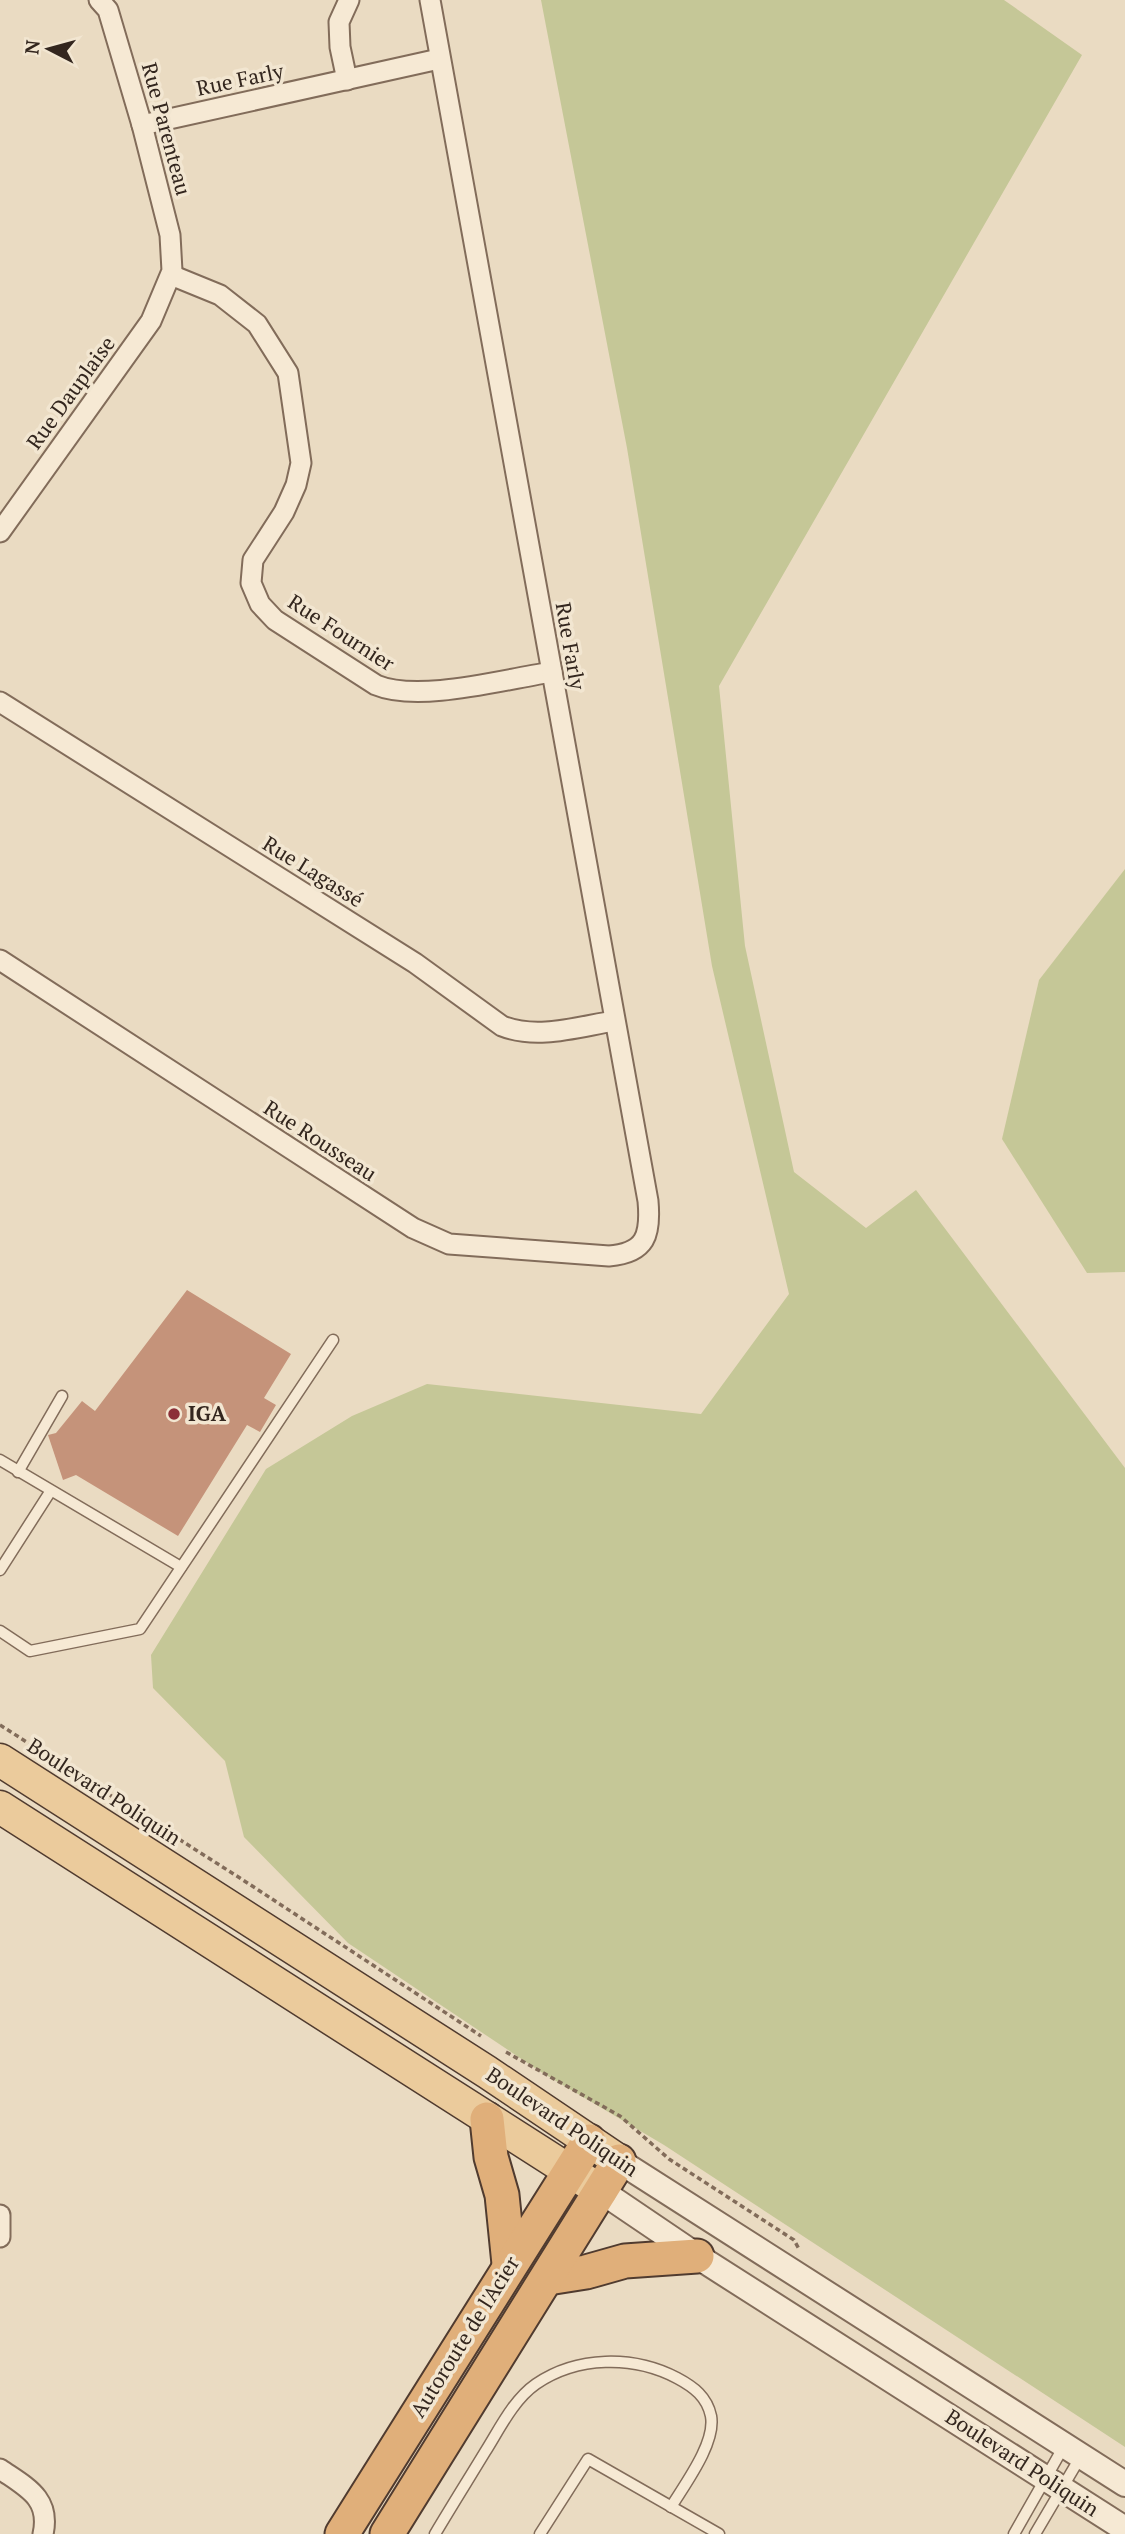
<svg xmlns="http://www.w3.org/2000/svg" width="1125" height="2534" viewBox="0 0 1125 2534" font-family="'PT Serif',serif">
  <rect width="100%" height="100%" fill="#eadbc2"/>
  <g fill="#c5c797">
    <path d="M541 0H1004L1082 55 719 686 745 946 794 1172 866 1228 916 1190 1125 1468V2447L664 2145 541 2072 348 1943 244 1837 225 1761 153 1688 151 1655 266 1469 352 1416 427 1384 701 1414 789 1294 712 966 627 448Z"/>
    <path d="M1125 869V1272L1087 1273 1002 1139 1039 980Z"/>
  </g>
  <path fill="#c5937a" d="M187 1290 291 1354 264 1398 276 1405 260 1432 247 1425 178 1536 76 1475 63 1480 48 1435 56 1433 82 1401 95 1411Z"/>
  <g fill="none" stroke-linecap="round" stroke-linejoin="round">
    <g stroke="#826c5a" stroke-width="13">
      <g id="service">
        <path d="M0 1460 181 1567"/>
        <path d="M18 1472 62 1396"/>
        <path d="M0 1570 50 1492"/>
        <path d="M0 1631 30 1651 140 1629 333 1340"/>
        <path d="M435 2534C451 2507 468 2480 485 2452 499 2430 513 2400 536 2384 577 2356 633 2355 677 2378 694 2387 707 2397 711 2416 716 2443 685 2484 671 2507"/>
        <path d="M540 2534 588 2459 719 2534"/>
        <path d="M1014 2534 1064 2446"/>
        <path d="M1035 2534 1081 2456"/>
      </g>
    </g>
    <g stroke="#826c5a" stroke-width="23">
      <g id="minor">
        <path d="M347 80 340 47 339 22 349 0"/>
        <path d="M142 125 439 59"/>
        <path d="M171 275 220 295 257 324 288 373 301 463 296 485 284 512 253 560 251 583 260 604 275 620 376 685C419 703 505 679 552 672"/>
        <path d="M0 532 151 321 172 271 170 235 142 125 108 10 99 0"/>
        <path d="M0 702 415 963 502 1026C537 1040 577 1027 614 1021"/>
        <path d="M0 960 413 1228 449 1244 609 1256C646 1253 651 1235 648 1201L430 0"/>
        <path d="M0 2215V2237"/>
        <path d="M0 2469C26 2487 51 2498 43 2534"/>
      </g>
    </g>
    <g stroke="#826c5a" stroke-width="28">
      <g id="tertiary">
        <path d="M619 2161 1125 2484"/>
        <path d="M601 2191 697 2256 1125 2529"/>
      </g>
    </g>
    <g stroke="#503b2f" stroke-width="35">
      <g id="primary">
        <path d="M0 1760 487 2072 619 2161"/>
        <path d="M0 1807 601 2191"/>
      </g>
    </g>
    <g stroke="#503b2f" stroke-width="37">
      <g id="trunk">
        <path d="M487 2119 491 2157 502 2195 509 2264"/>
        <path d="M548 2278 586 2272 625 2261 697 2256"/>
        <path d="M342 2534 589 2141"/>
        <path d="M387 2534 619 2161"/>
      </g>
    </g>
    <g stroke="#826c5a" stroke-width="3.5" stroke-dasharray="5 3.5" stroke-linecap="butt">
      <path d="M0 1725 243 1880 481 2036"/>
      <path d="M506 2052 620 2116 669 2159 794 2240 799 2249"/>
    </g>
    <use href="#service" stroke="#f6e9d4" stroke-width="10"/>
    <use href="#minor" stroke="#f6e9d4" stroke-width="19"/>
    <use href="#tertiary" stroke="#f6e9d4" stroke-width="24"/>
    <use href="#primary" stroke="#ebcb9c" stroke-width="32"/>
    <use href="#trunk" stroke="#e0af7a" stroke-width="33"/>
  </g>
  <circle fill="#8c2f38" stroke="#f2e6d1" stroke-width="2.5" cx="174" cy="1414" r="7"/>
  <g text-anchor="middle" stroke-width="7" stroke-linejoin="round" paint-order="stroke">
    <g font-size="21" fill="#33261e" stroke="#f2e6d1">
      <text transform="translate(240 80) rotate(-12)" y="7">Rue Farly</text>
      <text transform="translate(166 129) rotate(75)" y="7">Rue Parenteau</text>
      <text transform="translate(71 393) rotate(-54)" y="7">Rue Dauplaise</text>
      <text transform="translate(341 633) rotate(33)" y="7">Rue Fournier</text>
      <text transform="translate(570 646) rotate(80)" y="7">Rue Farly</text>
      <text transform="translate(313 872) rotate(32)" y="7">Rue Lagassé</text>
      <text transform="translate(320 1141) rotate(33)" y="7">Rue Rousseau</text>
      <text transform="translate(104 1792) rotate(33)" y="7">Boulevard Poliquin</text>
      <text transform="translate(562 2122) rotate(34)" y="7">Boulevard Poliquin</text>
      <text transform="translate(465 2337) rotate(-58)" y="7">Autoroute de l'Acier</text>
      <text transform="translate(1022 2463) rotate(33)" y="7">Boulevard Poliquin</text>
    </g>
    <g font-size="21" font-weight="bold" fill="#33261e" stroke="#f2e6d1" text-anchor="start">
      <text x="188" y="1421">IGA</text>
    </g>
  </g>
  <g transform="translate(49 49) rotate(276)" stroke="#f2e6d1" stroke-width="5" paint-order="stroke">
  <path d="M0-5L12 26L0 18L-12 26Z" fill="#33261e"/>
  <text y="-10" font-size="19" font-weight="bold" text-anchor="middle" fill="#33261e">N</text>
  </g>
</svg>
